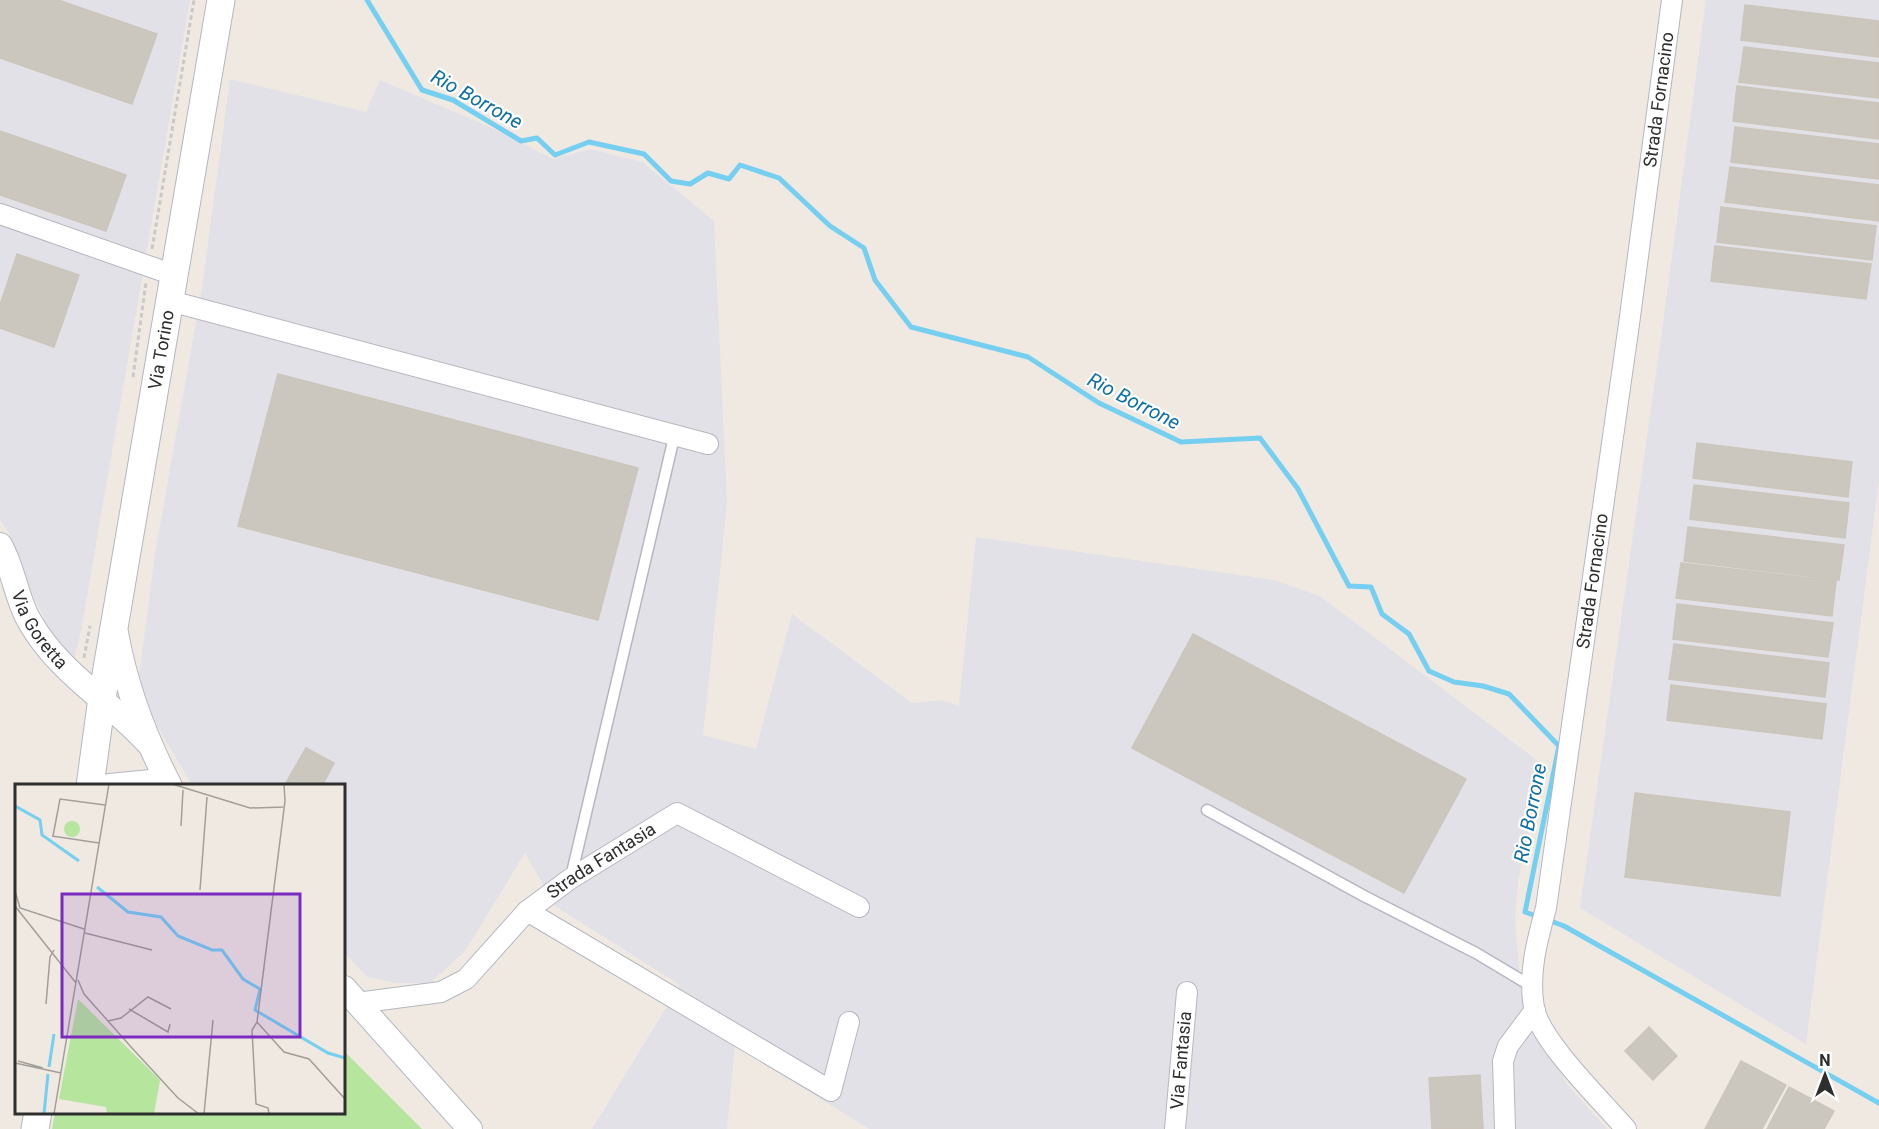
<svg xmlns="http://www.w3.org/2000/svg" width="1879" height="1129" viewBox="0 0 1879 1129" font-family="Roboto,sans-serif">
  <rect width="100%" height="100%" fill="#efe9e1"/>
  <g fill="#e3e1e8">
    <path d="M0 0H190L81 631 74 660 54 638 33 596 9 533 0 520Z"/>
    <path d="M1706 0H1879V479L1806 1044 1580 908 1663 324Z"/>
    <path d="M230 79 366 112 380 80 492 128 553 159 591 149 642 162 714 221 727 503 703 735 756 749 792 614 912 703 941 700 959 706 976 537 1274 580 1320 596 1543 765 1518 880 1515 920 1520 981 1533 1030 1567 1084 1607 1129H869L735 1045 727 1129H592L680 985 555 906 525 853 465 951 430 983H397L367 977 344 952V786L192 785 137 692 155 554 202 288Z"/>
  </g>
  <path fill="#b6e59e" d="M344 1051 422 1129H52L55 1113 344 1112Z"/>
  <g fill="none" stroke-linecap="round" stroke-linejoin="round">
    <g stroke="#75cff0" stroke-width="5">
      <path d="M367 0 422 90 453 100 521 141 537 138 555 155 589 142 644 154 671 181 690 184 708 173 729 179 740 165 779 178 830 226 864 248 875 280 911 327 1028 357 1099 403 1181 442 1260 438 1298 489 1349 586 1371 587 1382 614 1409 634 1429 671 1454 682 1483 686 1509 694 1559 746 1525 912 1539 917"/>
      <path d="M1548 920 1564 926 1879 1103"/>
    </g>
  </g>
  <g fill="#cbc7bf" stroke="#cbc5ba" stroke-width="1.5">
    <path d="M0 0H58L157 34 132 104 0 58Z"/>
    <path d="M1745 5 1879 21V57L1741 40Z"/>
    <path d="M1744 47 1879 63V98L1739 82Z"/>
    <path d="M1737 86 1879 103V139L1733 121Z"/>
    <path d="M1735 127 1879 144V179L1731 162Z"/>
    <path d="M0 131 126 175 106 231 0 195Z"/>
    <path d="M1730 167 1879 185V221L1725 202Z"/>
    <path d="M1721 207 1876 226 1872 260 1717 242Z"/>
    <path d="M1715 246 1871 264 1866 299 1711 281Z"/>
    <path d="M17 254 79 275 54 347 0 328V305Z"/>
    <path d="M278 374 638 468 598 620 238 526Z"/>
    <path d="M1697 443 1852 462 1848 497 1693 478Z"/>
    <path d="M1694 485 1849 503 1845 538 1690 519Z"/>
    <path d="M1688 527 1844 545 1839 580 1684 561Z"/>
    <path d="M1681 563 1836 581 1832 616 1676 598Z"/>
    <path d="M1677 604 1833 623 1828 657 1673 639Z"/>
    <path d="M1193 634 1466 779 1404 893 1132 748Z"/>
    <path d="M1674 644 1829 663 1825 697 1669 679Z"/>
    <path d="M1671 685 1826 704 1822 739 1667 720Z"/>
    <path d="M306 748 334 763 322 786H284Z"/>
    <path d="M1635 793 1790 812 1780 896 1625 877Z"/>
    <path d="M1649 1027 1677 1056 1653 1080 1625 1051Z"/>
    <path d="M1741 1061 1786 1085 1762 1129H1705Z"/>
    <path d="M1480 1075 1483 1129H1432L1429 1078Z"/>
    <path d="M1789 1087 1834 1111 1824 1129H1767Z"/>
  </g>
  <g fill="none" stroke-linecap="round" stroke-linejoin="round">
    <g stroke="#b4b7c1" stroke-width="13">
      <g id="service">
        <path d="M1207 810 1364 896 1476 953 1533 987"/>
        <path d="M571 877 675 433"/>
      </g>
    </g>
    <g stroke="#b4b7c1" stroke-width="22">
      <g id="minor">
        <path d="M0 214 174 275"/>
        <path d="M170 301 708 444"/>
        <path d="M527 911 831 1091 849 1022"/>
        <path id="s1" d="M357 1003 441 992 466 979 527 911 570 879 677 813 859 907"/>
        <path id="s2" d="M1175 1129 1187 992"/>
        <path d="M1505 1129 1503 1061 1508 1046 1535 1010"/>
        <path id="s3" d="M1626 1129C1603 1102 1540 1041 1534 1008 1528 973 1537 941 1546 908L1629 324 1672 0"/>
      </g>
    </g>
    <g stroke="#b4b7c1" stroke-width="26">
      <g id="tertiary">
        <path id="s4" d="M0 545C14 569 16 599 30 622 59 673 110 701 148 743"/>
        <path d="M116 633C126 688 144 736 170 786"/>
        <path d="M110 786 151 782 160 786"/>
        <path d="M344 988 470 1129"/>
      </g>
    </g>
    <g stroke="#b4b7c1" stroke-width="29">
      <g id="secondary">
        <path id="s5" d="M90 786 102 698 221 0"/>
        <path d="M35 1129 38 1112"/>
      </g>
    </g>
    <g stroke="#c9c9c9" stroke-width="3" stroke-dasharray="4.5 3" stroke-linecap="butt">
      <path d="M152 249 194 0"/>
      <path d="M133 377 146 282"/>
      <path d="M84 658 90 626"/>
    </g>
    <use href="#service" stroke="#fff" stroke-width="10"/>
    <use href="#minor" stroke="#fff" stroke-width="20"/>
    <use href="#tertiary" stroke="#fff" stroke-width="24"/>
    <use href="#secondary" stroke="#fff" stroke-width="27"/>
  </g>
  <g text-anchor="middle" stroke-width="4.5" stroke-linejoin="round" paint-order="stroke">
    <g font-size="18" fill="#2e2e2e" stroke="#fff">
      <text dy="6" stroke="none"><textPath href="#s3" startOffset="1071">Strada Fornacino</textPath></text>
      <text dy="6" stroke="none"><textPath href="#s5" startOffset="442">Via Torino</textPath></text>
      <text dy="6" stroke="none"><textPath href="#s3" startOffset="585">Strada Fornacino</textPath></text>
      <text dy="6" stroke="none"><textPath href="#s4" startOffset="94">Via Goretta</textPath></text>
      <text dy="6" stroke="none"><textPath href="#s1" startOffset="294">Strada Fantasia</textPath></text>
      <text dy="6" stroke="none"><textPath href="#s2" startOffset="69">Via Fantasia</textPath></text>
    </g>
    <g font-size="20" font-style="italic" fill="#0d6fa3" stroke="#fff">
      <text transform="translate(477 99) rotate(29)" y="7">Rio Borrone</text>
      <text transform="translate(1134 401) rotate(27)" y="7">Rio Borrone</text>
      <text transform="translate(1530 813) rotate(-79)" y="7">Rio Borrone</text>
    </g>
  </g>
  <g transform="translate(15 784)">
    <rect width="330" height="330" fill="#efe9e1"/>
    <path d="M49 45a8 8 0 1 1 16 0a8 8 0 1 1-16 0ZM63 215 145 296 139 330H92L91 323 44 315Z" fill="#b6e59e"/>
    <path fill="none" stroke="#75cff0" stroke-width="3" d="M0 22 25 36 27 51 64 77M82 103 113 128 146 133 163 152 197 166H207L228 195 245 205 240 226 313 269 330 274M34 283 39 250M29 330 33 290"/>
    <path fill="none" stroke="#a29e99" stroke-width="1.5" d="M157 0 235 24 270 23M269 0 270 17 242 238 269 268 294 275 330 315M166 42 168 6M37 52 84 59M38 52 45 15 90 21M185 106 192 13M0 107 5 124 69 145M0 122 61 199M70 149 137 166M63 196 69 210 117 264 163 314 184 330M31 220 35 173 39 166M114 225 153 248 155 240M93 237 106 234 133 213 156 225M242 238 237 246 241 320 253 324 254 330M3 277 28 284M0 279 46 289M39 330 94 0M189 330 198 236"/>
    <path fill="#7b2cbf" fill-opacity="0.15" stroke="#7b2cbf" stroke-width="3" d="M47 110H285V253H47Z"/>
    <rect width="330" height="330" fill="none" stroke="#2e2e2e" stroke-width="3"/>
  </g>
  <g transform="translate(1825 1075)" stroke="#ffffff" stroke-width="4.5" paint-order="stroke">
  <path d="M0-4.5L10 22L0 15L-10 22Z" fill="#2e2e2e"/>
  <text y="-9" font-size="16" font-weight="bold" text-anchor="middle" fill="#2e2e2e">N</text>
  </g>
</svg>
